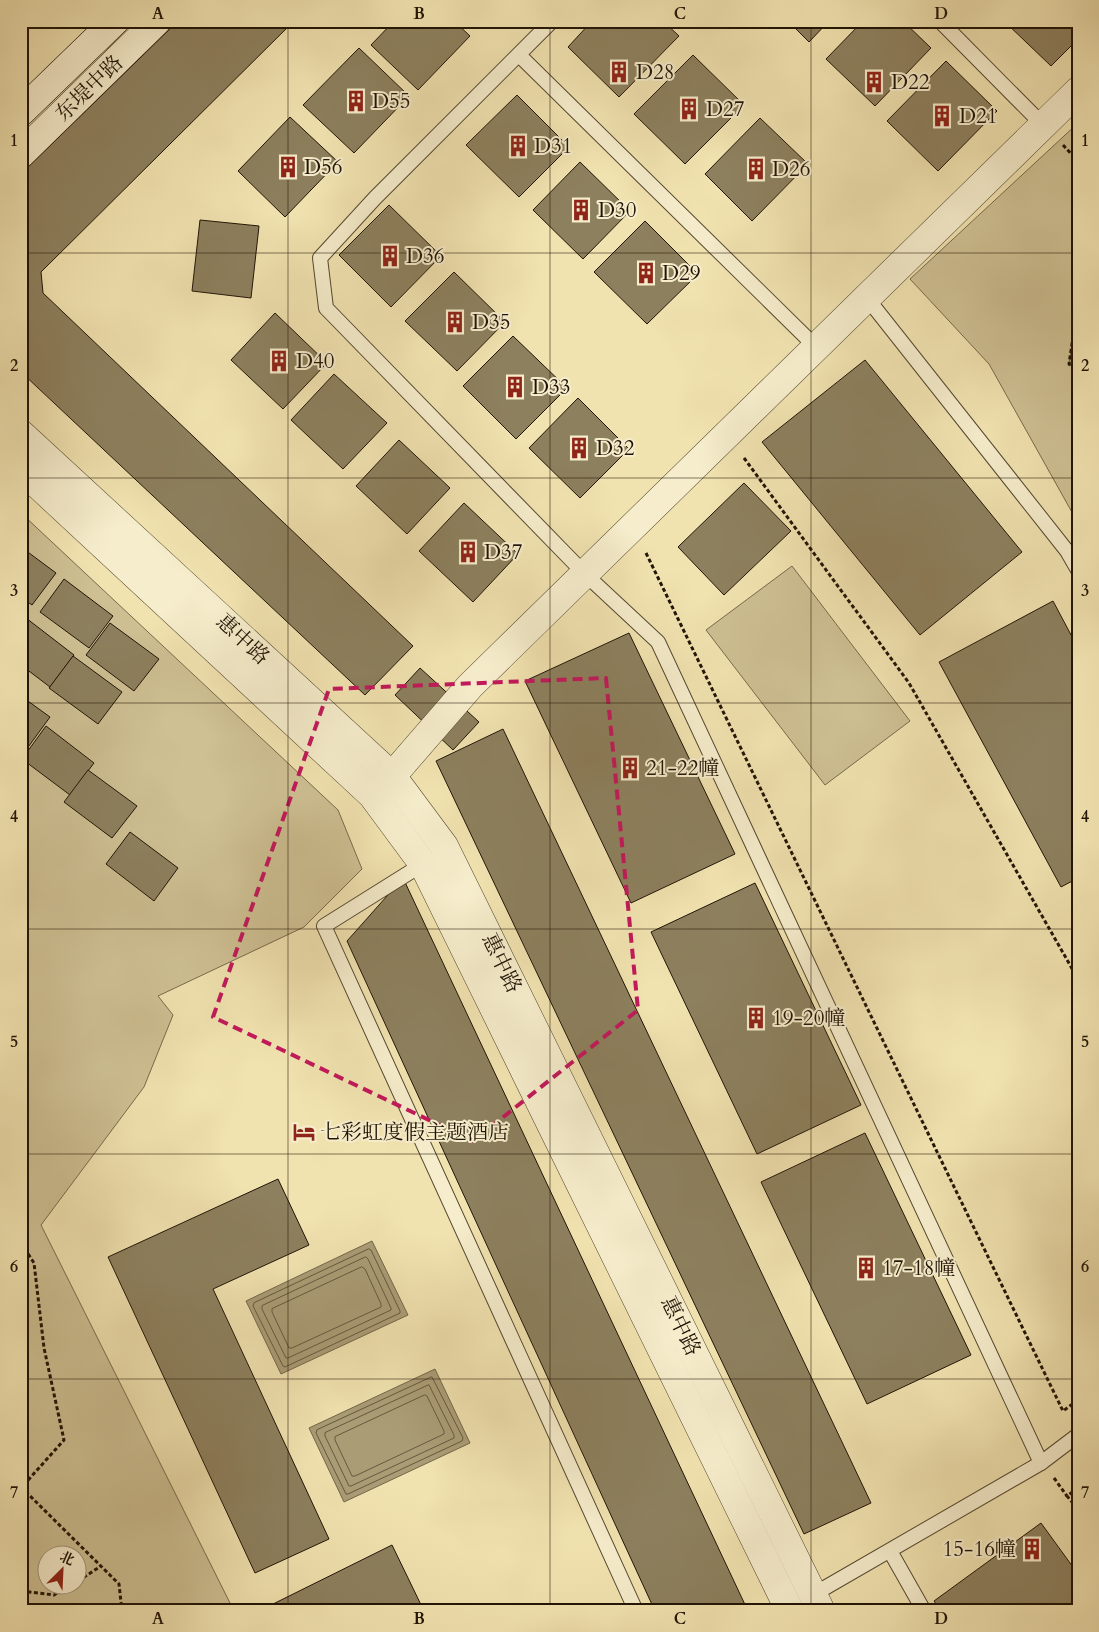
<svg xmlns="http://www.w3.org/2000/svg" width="1099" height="1632" viewBox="0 0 1099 1632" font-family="Cardo,'Noto Serif SC',serif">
  <rect width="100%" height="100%" fill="#f1e3b0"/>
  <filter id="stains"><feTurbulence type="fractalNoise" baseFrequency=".004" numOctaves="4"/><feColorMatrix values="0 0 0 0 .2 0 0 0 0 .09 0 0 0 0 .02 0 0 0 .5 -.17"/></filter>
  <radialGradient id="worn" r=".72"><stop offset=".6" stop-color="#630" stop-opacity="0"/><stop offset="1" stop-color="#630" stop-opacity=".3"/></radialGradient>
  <g fill="#cec093" stroke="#786a4c" fill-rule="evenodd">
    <path d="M1078 123V523L989 364 910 279Z"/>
    <path d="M21 513 338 810 362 869 304 927 158 996 173 1015 144 1087 41 1225 234 1611H21ZM48 1554H78V1584H48Z"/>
    <path d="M792 566 910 721 825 785 706 630Z"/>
  </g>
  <g fill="#aa9d76" stroke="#736649">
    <path d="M1078 304V373L1069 364Z"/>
    <path d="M372 1241 408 1315 281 1374 246 1301Z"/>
    <path d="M435 1369 470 1443 344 1502 309 1428Z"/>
  </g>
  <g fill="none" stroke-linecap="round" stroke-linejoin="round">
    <g stroke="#66583e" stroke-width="1">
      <path d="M369 1249 371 1250 400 1311V1313L285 1367 283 1366 253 1306 254 1303Z"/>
      <path d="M366 1257 368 1259 391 1308V1310L288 1358H286L262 1309V1306Z"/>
      <path d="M362 1267 365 1269 381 1304V1307L292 1348H289L272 1312V1309Z"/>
      <path d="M432 1377 463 1438 462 1441 348 1494H346L316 1433 317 1430Z"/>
      <path d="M429 1385 454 1435V1438L351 1486H349L325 1436V1433Z"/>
      <path d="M425 1395 427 1396 444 1431V1434L355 1476H352L335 1440V1437Z"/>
    </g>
  </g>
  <g fill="#8d805e" stroke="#211406">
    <path d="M178 21H294L41 272 43 293 413 646 365 695 21 372V174Z"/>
    <path d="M394 21H454L470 36 418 90 371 45Z"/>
    <path d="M592 21H663L679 36 619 97 568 47Z"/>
    <path d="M788 21H829L809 42Z"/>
    <path d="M863 21H903L931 48 875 106 826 59Z"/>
    <path d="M1004 21H1078V39L1051 66Z"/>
    <path d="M359 48 409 96 354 153 303 105Z"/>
    <path d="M693 55 744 105 685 164 634 114Z"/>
    <path d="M946 61 997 111 938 171 887 121Z"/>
    <path d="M517 95 569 147 519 197 466 145Z"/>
    <path d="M290 117 338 162 285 217 238 171Z"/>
    <path d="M760 118 808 164 752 221 705 174Z"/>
    <path d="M580 162 630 211 583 259 533 210Z"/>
    <path d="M389 205 441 256 391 307 339 255Z"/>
    <path d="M200 220 259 226 251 298 192 291Z"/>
    <path d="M645 221 698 274 647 324 594 272Z"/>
    <path d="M454 272 505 322 457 371 405 321Z"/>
    <path d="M275 313 327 363 283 409 231 360Z"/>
    <path d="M513 336 567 388 516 439 463 386Z"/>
    <path d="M865 360 1022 552 920 635 762 442Z"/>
    <path d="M334 374 387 423 343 469 291 420Z"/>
    <path d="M578 398 629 449 580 498 529 448Z"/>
    <path d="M399 440 450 488 407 534 356 486Z"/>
    <path d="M744 483 791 531 724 595 678 547Z"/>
    <path d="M464 503 518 554 473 602 419 551Z"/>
    <path d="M21 547 56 573 32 605 21 597Z"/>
    <path d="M64 579 113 616 89 648 40 612Z"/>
    <path d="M1053 601 1078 648V878L1061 887 939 662Z"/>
    <path d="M26 618 74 655 50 687 21 665V625Z"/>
    <path d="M110 623 159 659 134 691 86 655Z"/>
    <path d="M629 633 735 854 631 903 525 681Z"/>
    <path d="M73 656 122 692 98 724 49 688Z"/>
    <path d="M420 668 479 722 453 750 395 695Z"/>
    <path d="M21 696 50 717 26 750 21 746Z"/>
    <path d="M46 726 94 763 70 795 22 759Z"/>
    <path d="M503 729 871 1503 804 1534 436 761Z"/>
    <path d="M88 770 137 806 112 838 64 802Z"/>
    <path d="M130 832 178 868 154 901 106 864Z"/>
    <path d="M403 878 748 1611H655L347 941Z"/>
    <path d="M755 883 861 1105 757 1154 651 932Z"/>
    <path d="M865 1133 971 1355 867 1404 761 1182Z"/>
    <path d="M278 1179 309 1245 213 1289 329 1539 255 1573 108 1257Z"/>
    <path d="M1041 1523 1078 1574V1611H941L934 1601Z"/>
    <path d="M392 1545 424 1611H269L267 1607Z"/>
  </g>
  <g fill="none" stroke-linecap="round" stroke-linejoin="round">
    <g stroke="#554830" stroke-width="16">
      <g id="service">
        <path d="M552 21 375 198 320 258 326 308 585 574 658 642 1041 1463"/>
        <path d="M940 21 1043 125"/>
        <path d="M519 55 816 347"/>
        <path d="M867 298 1067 551 1078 570"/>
        <path d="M423 864 324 926 636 1611"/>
        <path d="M890 1551 924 1611"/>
        <path d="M809 1597 1041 1463 1078 1435"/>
      </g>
    </g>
    <g stroke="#554830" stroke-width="29">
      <path id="minor" d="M375 792 392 776 470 686 1078 91"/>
    </g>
    <g stroke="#554830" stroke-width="29">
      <g id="tertiary">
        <path d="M21 434 392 776 444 846 821 1611"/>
        <path d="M21 469 372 795 423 864 790 1611"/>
      </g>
    </g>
    <g stroke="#211406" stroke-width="29">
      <g id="secondary">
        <path d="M21 112 115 21"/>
        <path d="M21 154 157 21"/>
      </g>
    </g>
    <g stroke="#211406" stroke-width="3" stroke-dasharray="4 2.5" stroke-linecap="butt">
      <path d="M1063 145 1078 161"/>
      <path d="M1078 304 1069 364 1078 373"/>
      <path d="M744 458 909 683 1078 979"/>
      <path d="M646 553 1063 1411 1078 1400"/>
      <path d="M21 966 25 970 21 990"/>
      <path d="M21 1243 34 1263 44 1348 64 1440 21 1488"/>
      <path d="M1054 1478 1067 1496"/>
      <path d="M21 1487 119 1584 122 1611"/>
      <path d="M1078 1488 1067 1496 1078 1509"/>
      <path d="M78 1581 101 1566"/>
      <path d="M21 1591 54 1595 72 1584"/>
    </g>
    <use href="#service" stroke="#f6edcc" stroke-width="14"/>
    <use href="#minor" stroke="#f6edcc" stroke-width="28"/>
    <use href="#tertiary" stroke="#f6edcc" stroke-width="28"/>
    <use href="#secondary" stroke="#f6edcc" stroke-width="28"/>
  </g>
  <path fill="none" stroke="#c2185b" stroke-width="4" stroke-dasharray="10 6" stroke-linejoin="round" d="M606 678 638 1010 473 1141 213 1017 329 689Z"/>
  <path fill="none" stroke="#211406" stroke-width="1" stroke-opacity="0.55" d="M288 21V1611M550 21V1611M811 21V1611M21 253H1078M21 478H1078M21 703H1078M21 929H1078M21 1154H1078M21 1379H1078"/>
  <defs>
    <g id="building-bare" transform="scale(1.725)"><path d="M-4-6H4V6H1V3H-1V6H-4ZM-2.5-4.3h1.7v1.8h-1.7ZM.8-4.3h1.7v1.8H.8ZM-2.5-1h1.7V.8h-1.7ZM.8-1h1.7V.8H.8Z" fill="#8f2418" stroke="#f6edcc" stroke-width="2.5" paint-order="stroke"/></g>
    <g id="hotel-bare" transform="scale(1.725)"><path d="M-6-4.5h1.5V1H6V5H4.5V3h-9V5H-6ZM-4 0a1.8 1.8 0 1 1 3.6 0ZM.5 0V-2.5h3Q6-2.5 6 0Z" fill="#8f2418" stroke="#f6edcc" stroke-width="2.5" paint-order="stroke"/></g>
  </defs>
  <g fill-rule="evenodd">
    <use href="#building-bare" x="619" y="72"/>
    <use href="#building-bare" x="874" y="82"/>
    <use href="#building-bare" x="356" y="101"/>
    <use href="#building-bare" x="689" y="109"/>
    <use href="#building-bare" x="942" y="116"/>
    <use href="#building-bare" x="518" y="146"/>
    <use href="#building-bare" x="288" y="167"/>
    <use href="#building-bare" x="756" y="169"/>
    <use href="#building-bare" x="581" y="210"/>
    <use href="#building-bare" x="390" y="256"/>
    <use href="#building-bare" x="646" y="273"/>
    <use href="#building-bare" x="455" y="322"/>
    <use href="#building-bare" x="279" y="361"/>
    <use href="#building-bare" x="515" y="387"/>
    <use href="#building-bare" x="579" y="448"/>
    <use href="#building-bare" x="468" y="552"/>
    <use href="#building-bare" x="630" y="768"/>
    <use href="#building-bare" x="756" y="1018"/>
    <use href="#hotel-bare" x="304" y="1132"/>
    <use href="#building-bare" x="866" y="1268"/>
    <use href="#building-bare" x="1032" y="1549"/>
  </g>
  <g text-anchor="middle" stroke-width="4" stroke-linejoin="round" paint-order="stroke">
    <g font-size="21" fill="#211406" stroke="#f6edcc" text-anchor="start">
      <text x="636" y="79">D28</text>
      <text x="891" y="89">D22</text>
      <text x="372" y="108">D55</text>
      <text x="706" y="116">D27</text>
      <text x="959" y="123">D21</text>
      <text x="534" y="153">D31</text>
      <text x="304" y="174">D56</text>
      <text x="772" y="176">D26</text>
      <text x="598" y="217">D30</text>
      <text x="406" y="263">D36</text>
      <text x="662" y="280">D29</text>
      <text x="472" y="329">D35</text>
      <text x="296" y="368">D40</text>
      <text x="532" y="394">D33</text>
      <text x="596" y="455">D32</text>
      <text x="484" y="559">D37</text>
      <text x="646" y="775">21-22幢</text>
      <text x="772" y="1025">19-20幢</text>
      <text x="320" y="1139">七彩虹度假主题酒店</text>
      <text x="882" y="1275">17-18幢</text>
      <text x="1016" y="1556" text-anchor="end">15-16幢</text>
    </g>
    <g font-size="21" fill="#211406" stroke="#f6edcc">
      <text transform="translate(89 88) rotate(-44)" y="7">东堤中路</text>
      <text transform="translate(243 639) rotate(43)" y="7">惠中路</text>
      <text transform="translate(502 963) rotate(64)" y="7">惠中路</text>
      <text transform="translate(681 1326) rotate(64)" y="7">惠中路</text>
    </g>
  </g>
  <rect width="1099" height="1632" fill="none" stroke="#f1e3b0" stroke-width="55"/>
  <g transform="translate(62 1570) rotate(24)"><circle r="24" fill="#f6edcc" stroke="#a1967d"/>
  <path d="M0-4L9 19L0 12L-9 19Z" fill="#8f2418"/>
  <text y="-8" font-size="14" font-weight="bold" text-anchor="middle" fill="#211406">北</text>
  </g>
  <rect x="28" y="28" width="1044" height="1576" fill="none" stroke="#211406" stroke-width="2"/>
  <g font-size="16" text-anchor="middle" font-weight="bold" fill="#211406">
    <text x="158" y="19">A</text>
    <text x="419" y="19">B</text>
    <text x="680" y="19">C</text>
    <text x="941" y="19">D</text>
    <text x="14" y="146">1</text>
    <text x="1085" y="146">1</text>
    <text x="14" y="371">2</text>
    <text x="1085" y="371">2</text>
    <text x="14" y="596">3</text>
    <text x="1085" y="596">3</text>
    <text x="14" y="822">4</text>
    <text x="1085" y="822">4</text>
    <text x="14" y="1047">5</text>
    <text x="1085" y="1047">5</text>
    <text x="14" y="1272">6</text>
    <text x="1085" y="1272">6</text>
    <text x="14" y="1498">7</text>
    <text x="1085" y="1498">7</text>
    <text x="158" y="1624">A</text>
    <text x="419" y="1624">B</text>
    <text x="680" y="1624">C</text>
    <text x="941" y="1624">D</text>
  </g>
  <rect width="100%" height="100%" filter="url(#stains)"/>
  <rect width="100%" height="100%" fill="url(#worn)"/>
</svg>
